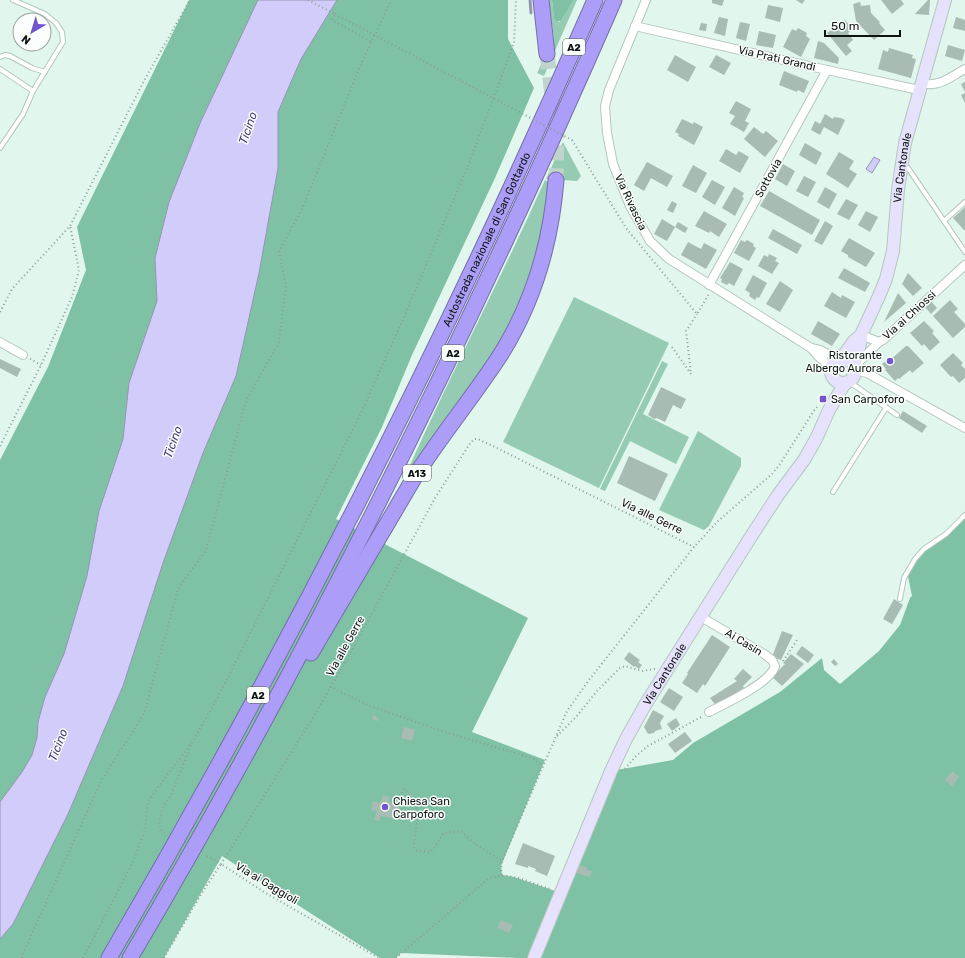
<svg xmlns="http://www.w3.org/2000/svg" width="965" height="958" viewBox="0 0 965 958" font-family="Rubik,sans-serif">
  <rect width="100%" height="100%" fill="#e1f6ec"/>
  <g fill="#95cab3">
    <path d="M549 0H552L554 18 559 22 561 21 574 0H577L544 76 537 73 554 39Z"/>
    <path d="M563 142 581 176 577 181 546 179Z"/>
    <path d="M545 180 548 182 552 193 544 241 509 332 405 482 403 481C448 379 500 281 545 180Z"/>
    <path d="M574 297 669 343 599 488 503 442Z"/>
    <path d="M662 361 668 364 643 414 689 437 676 464 630 441 605 491 600 489Z"/>
    <path d="M698 431 741 458V466L709 526 704 530 659 510Z"/>
  </g>
  <g fill="#7fc1a5">
    <path d="M189 0H508V39L534 88 495 178 412 355 382 427 336 519 528 618 472 732 545 760 501 866 502 875 514 877 561 893 611 771 673 760 693 743 780 692 822 658 824 670 840 684 879 651 900 625 910 598 912 596 907 571 922 550 945 538 965 518V958H518L401 953 396 958H380L222 856 164 958H0V460L48 367 86 270 77 227Z"/>
    <path d="M552 0H574L561 21H556L554 18Z"/>
  </g>
  <g fill="#d1ccfa" stroke="#9695b4">
    <path d="M258 0H337L301 59 278 112V168L259 273 236 376 203 453 163 563 123 686 68 814 13 924 0 939V802L22 772 32 755 37 738 38 722 45 697 64 654 87 576 99 511 123 439 129 383 157 301 155 258 169 202 201 121Z"/>
    <path d="M874 157 880 160 872 173 866 169Z"/>
  </g>
  <g fill="none" stroke-linecap="round" stroke-linejoin="round">
    <path stroke="#9695b4" stroke-width="3" d="M530 0 531 13"/>
  </g>
  <g fill="#a9bcb3">
    <path d="M712 0H724L722 6 712 3Z"/>
    <path d="M796 0H805L802 4Z"/>
    <path d="M881 0H901L904 4 892 14Z"/>
    <path d="M928 0H930L929 15 915 14Z"/>
    <path d="M860 2 861 6 870 5 871 13 880 22 879 23 885 30 874 40 856 21 853 4Z"/>
    <path d="M768 5 783 8 780 22 765 18Z"/>
    <path d="M719 17 728 19 725 36 714 33Z"/>
    <path d="M956 17 965 20V31L953 28Z"/>
    <path d="M845 20 853 29 848 33 853 40 847 45 852 51 846 56 827 33Z"/>
    <path d="M740 22 750 24 746 41 736 38Z"/>
    <path d="M701 23 707 24 706 31 699 30Z"/>
    <path d="M798 28 807 33 806 36 810 39 801 57 783 47 792 29 796 31Z"/>
    <path d="M759 31 776 35 773 48 756 45Z"/>
    <path d="M818 41 824 43 839 58 838 64 814 58Z"/>
    <path d="M948 45 965 50 962 61 945 56Z"/>
    <path d="M889 48 913 55 912 58 916 59 911 78 878 69 883 50 888 52Z"/>
    <path d="M675 55 696 67 688 82 667 70Z"/>
    <path d="M716 55 731 63 724 75 709 67Z"/>
    <path d="M784 71 809 81 804 93 798 90 797 92 779 85Z"/>
    <path d="M965 82V92L961 84Z"/>
    <path d="M965 93V103L961 95Z"/>
    <path d="M736 101 751 109 745 121 749 123 744 132 730 124 735 116 729 113Z"/>
    <path d="M825 114 833 119 834 117 841 118 845 120 838 135 824 127 820 135 811 130 815 121 820 124Z"/>
    <path d="M682 119 693 124 694 122 703 127 694 145 678 136 679 134 675 132Z"/>
    <path d="M754 127 763 134 766 131 778 141 765 157 744 139Z"/>
    <path d="M805 143 822 153 816 165 799 155Z"/>
    <path d="M726 149 736 155 739 151 749 157 740 173 719 161Z"/>
    <path d="M839 152 854 161 849 169 857 174 848 188 826 174Z"/>
    <path d="M647 162 673 176 667 187 651 178 644 191 634 185Z"/>
    <path d="M783 164 795 171 787 186 775 179Z"/>
    <path d="M693 165 707 173 696 193 682 186Z"/>
    <path d="M804 176 816 182 808 197 796 191Z"/>
    <path d="M712 180 725 187 715 205 702 197Z"/>
    <path d="M734 187 744 193 742 197 744 198 735 216 722 208Z"/>
    <path d="M825 187 837 194 829 209 817 202Z"/>
    <path d="M769 191 820 220 812 235 760 206Z"/>
    <path d="M846 199 858 205 849 220 837 214Z"/>
    <path d="M672 201 677 204 673 213 667 210Z"/>
    <path d="M965 207V230H964L953 218Z"/>
    <path d="M704 211 727 224 719 237 710 231 709 233 695 226Z"/>
    <path d="M866 211 878 217 870 232 858 225Z"/>
    <path d="M662 219 675 227 667 241 654 234Z"/>
    <path d="M825 221 833 226 822 245 814 241Z"/>
    <path d="M678 222 688 228 685 233 675 227Z"/>
    <path d="M773 229 802 245 797 254 768 238Z"/>
    <path d="M849 238 875 253 866 267 848 257V255L841 251Z"/>
    <path d="M741 240 745 242 747 240 754 244 753 246 756 248 749 261 734 253Z"/>
    <path d="M688 242 701 249 704 243 717 250 706 269 681 255Z"/>
    <path d="M769 254 777 258 775 261 779 263 772 274 758 266 764 255 768 257Z"/>
    <path d="M730 262 743 269 734 286 729 283 727 285 721 282 722 279 720 278Z"/>
    <path d="M844 268 870 283 865 292 838 278Z"/>
    <path d="M908 273 922 288 913 296 902 284Z"/>
    <path d="M753 275 767 283 759 298 757 297 755 300 749 296 750 293 745 290Z"/>
    <path d="M780 281 793 290 780 312 766 304Z"/>
    <path d="M832 292 841 298 842 295 855 302 846 318 824 306Z"/>
    <path d="M898 293 906 303 884 322Z"/>
    <path d="M950 300 958 309 954 312 965 324V327L953 338 933 316Z"/>
    <path d="M931 301 937 308 931 314 925 307Z"/>
    <path d="M818 321 840 334 832 346 811 334Z"/>
    <path d="M924 321 934 331 932 333 940 342 930 351 924 344 922 346 910 333Z"/>
    <path d="M906 346H908L924 363 912 373 910 370 899 379 898 378 895 381 885 370 886 369 882 364 887 360 889 361Z"/>
    <path d="M953 353 963 363 961 365 965 369V378L959 383 953 376 951 377 940 365Z"/>
    <path d="M0 359 21 369 17 377 0 368Z"/>
    <path d="M661 387 686 399 681 409 673 405 665 422 657 418 654 419 648 415Z"/>
    <path d="M903 411 927 426 922 433 899 418Z"/>
    <path d="M629 456 668 474 655 501 617 483Z"/>
    <path d="M894 599 903 605 892 624 883 619Z"/>
    <path d="M782 631 793 635 781 660 772 657Z"/>
    <path d="M712 635 730 647 705 686 703 684 697 693 682 683 688 674 687 673Z"/>
    <path d="M802 646 814 655 808 663 796 654Z"/>
    <path d="M629 652 640 660 638 662 642 665 639 669 635 666 634 667 624 659Z"/>
    <path d="M791 654 804 664 782 686 772 677 785 664 783 663Z"/>
    <path d="M834 659 838 664 835 666 831 662Z"/>
    <path d="M743 669 752 677 743 686 744 688 717 707 710 698 737 681 734 679Z"/>
    <path d="M669 688 683 697 674 711 660 702Z"/>
    <path d="M653 710 664 716 660 723 662 729 655 731 654 733 648 734 644 727Z"/>
    <path d="M373 715 379 718 378 721 372 719Z"/>
    <path d="M676 718 680 725 672 731 667 724Z"/>
    <path d="M404 727 415 730 412 741 401 738Z"/>
    <path d="M685 732 692 741 675 753 668 744Z"/>
    <path d="M952 771 959 777 952 786 945 780Z"/>
    <path d="M383 795 390 797 388 802 400 805 396 819 381 816 379 821 374 820 377 811 371 810 373 801 380 803Z"/>
    <path d="M523 843 555 856 547 876 535 871 536 869 528 866V868L515 864Z"/>
    <path d="M579 865 588 868 587 870 592 871 590 877 577 873Z"/>
    <path d="M501 920 513 925 509 933 497 928Z"/>
  </g>
  <g fill="none" stroke-linecap="round" stroke-linejoin="round">
    <path stroke="#c1d4cb" stroke-width="15" stroke-dasharray="15 8" stroke-linecap="butt" d="M547 54 557 136 556 180"/>
    <g stroke="#b4c7be" stroke-width="6">
      <g id="lane">
        <path d="M0 57 5 55 10 56 32 68 45 72"/>
        <path d="M0 69 33 91"/>
        <path d="M0 148 23 114 33 91 63 42 62 32 56 23 45 14 13 0"/>
        <path d="M908 168 965 252"/>
        <path d="M944 221 965 202"/>
        <path d="M848 381 897 415"/>
        <path d="M833 492 886 408"/>
        <path d="M900 599 904 578 915 559 924 549 946 534 965 515"/>
      </g>
    </g>
    <g stroke="#b4c7be" stroke-width="10">
      <g id="street">
        <path d="M646 0 609 90 605 106 607 133 613 164 630 206 650 241 669 259 811 348 820 350 840 360"/>
        <path d="M635 26 827 70 919 90"/>
        <path d="M921 83C939 88 950 77 965 69"/>
        <path d="M709 285 827 70"/>
        <path d="M861 335 879 342"/>
        <path d="M0 342 23 355"/>
        <path d="M811 348 817 355 831 368"/>
        <path d="M854 367 879 342 883 340 965 265"/>
        <path d="M855 370 867 373 965 428"/>
        <path d="M701 617 764 654 772 660 775 666C771 683 724 704 709 712"/>
      </g>
    </g>
    <g stroke="#b4c7be" stroke-width="14">
      <g id="secondary">
        <circle cx="843" cy="371" r="12"/>
        <path id="s1" d="M840 360 854 341 861 335 879 296 886 279 893 251 898 190 905 143 945 0"/>
        <path d="M854 367 861 340V335"/>
        <path id="s2" d="M534 958 611 771 626 739 645 705 752 535 778 495 804 460 816 439 829 410 845 383"/>
      </g>
    </g>
    <g stroke="#746ea7" stroke-width="17">
      <g id="highway">
        <path d="M541 0 547 54"/>
        <path d="M311 653 414 478C441 435 474 396 501 354 534 301 551 242 556 180"/>
        <path id="s3" d="M109 958C290 648 452 329 595 0"/>
        <path d="M130 958C312 650 471 328 614 0"/>
      </g>
    </g>
    <g stroke="#8e9d96" stroke-width="2" stroke-dasharray="1 3" stroke-linecap="butt">
      <path d="M308 0 335 14 332 20 371 42"/>
      <path d="M572 140 626 228 697 314 709 294"/>
      <path d="M0 312 12 289 70 226 146 77 190 0"/>
      <path d="M672 347 691 374 686 331 697 314"/>
      <path d="M30 359 41 365"/>
      <path d="M0 446 41 365 72 297 79 270 70 226"/>
      <path d="M783 661 797 640"/>
      <path d="M330 687 370 706 448 733 532 758 543 766"/>
      <path d="M557 736 576 717 597 691 620 668 625 666 642 671 655 669"/>
      <path d="M625 769 636 756 648 746 703 716"/>
      <path d="M402 809V790L404 789 406 790 417 809 418 815 414 845V848L417 851 431 852 444 833 461 831 475 844 502 861"/>
      <path d="M165 833 161 830 159 823 162 809 171 795 191 745"/>
      <path d="M207 856 221 864 311 721 347 659 435 498 469 445 474 439H478L495 447 694 547"/>
      <path d="M502 875 501 870 502 861 567 711 589 680 694 547 718 521 772 474 780 464 815 409 818 406"/>
      <path d="M22 958 25 949 101 781 144 714 178 589 206 550 246 401 279 342 286 286 279 251 302 209 359 69 391 0"/>
      <path d="M83 958 133 862 145 830 148 802 158 787 193 741 217 699 361 413 405 315 469 163 506 65 514 42 516 0"/>
      <path d="M164 958 200 896 221 864 264 892 379 958"/>
      <path d="M396 958 488 879C508 870 531 883 550 889"/>
    </g>
    <use href="#lane" stroke="#fff" stroke-width="4"/>
    <use href="#street" stroke="#fff" stroke-width="8"/>
    <use href="#secondary" stroke="#e6e2fd" stroke-width="12"/>
    <use href="#highway" stroke="#ac9ef8" stroke-width="15"/>
    <path stroke="#8e9d96" stroke-width="2" stroke-dasharray="1 3" stroke-linecap="butt" d="M335 14 572 140"/>
  </g>
  <g fill="#7155cf" stroke="#fafefc" stroke-width="1.5">
    <circle cx="890" cy="361" r="4"/>
    <rect x="819" y="395" width="8" height="8" rx="2"/>
    <circle cx="385" cy="807" r="4"/>
  </g>
  <g text-anchor="middle" stroke-width="3" stroke-linejoin="round" paint-order="stroke">
    <g fill="#fafefc" stroke="#545a58" stroke-width="1">
      <rect x="563" y="39" width="22" height="16" rx="3"/>
      <rect x="442" y="345" width="22" height="16" rx="3"/>
      <rect x="403" y="465" width="28" height="16" rx="3"/>
      <rect x="247" y="687" width="22" height="16" rx="3"/>
    </g>
    <g font-size="10" font-weight="bold" fill="#0d1411">
      <text x="574" y="51">A2</text>
      <text x="453" y="357">A2</text>
      <text x="417" y="477">A13</text>
      <text x="258" y="699">A2</text>
    </g>
    <g font-size="11" fill="#0d1411" stroke="#fafefc">
      <text transform="translate(777 58) rotate(13)" y="4">Via Prati Grandi</text>
      <text dy="4" stroke="none"><textPath href="#s1" startOffset="207">Via Cantonale</textPath></text>
      <text transform="translate(768 178) rotate(-61)" y="4">Sottovia</text>
      <text transform="translate(631 202) rotate(65)" y="4">Via Rivascia</text>
      <text dy="4" stroke="none"><textPath href="#s3" startOffset="812">Autostrada nazionale di San Gottardo</textPath></text>
      <text transform="translate(909 315) rotate(-42)" y="4">Via ai Chiossi</text>
      <text transform="translate(652 516) rotate(26)" y="4">Via alle Gerre</text>
      <text transform="translate(744 642) rotate(31)" y="4">Ai Casin</text>
      <text transform="translate(345 646) rotate(-61)" y="4">Via alle Gerre</text>
      <text dy="4" stroke="none"><textPath href="#s2" startOffset="313">Via Cantonale</textPath></text>
      <text transform="translate(267 883) rotate(31)" y="4">Via ai Gaggioli</text>
    </g>
    <g font-size="11" fill="#0d1411" stroke="#fafefc" text-anchor="start">
      <text x="882" y="359" text-anchor="end">Ristorante<tspan x="882" dy="13">Albergo Aurora</tspan></text>
      <text x="831" y="403">San Carpoforo</text>
      <text x="393" y="805">Chiesa San<tspan x="393" dy="13">Carpoforo</tspan></text>
    </g>
    <g font-size="12" font-style="italic" fill="#45387b" stroke="#fafefc">
      <text transform="translate(248 128) rotate(-71)" y="4">Ticino</text>
      <text transform="translate(173 442) rotate(-70)" y="4">Ticino</text>
      <text transform="translate(58 745) rotate(-69)" y="4">Ticino</text>
    </g>
  </g>
  <g transform="translate(32 32) rotate(218)"><circle r="19" fill="#fafefc" stroke="#9ba09e"/>
  <path d="M0-3L7 15L0 10L-7 15Z" fill="#7155cf"/>
  <text y="-6" font-size="11" font-weight="bold" text-anchor="middle" fill="#0d1411">N</text>
  </g>
  <path d="M825 30v6h75v-6" fill="none" stroke="#0d1411" stroke-width="2"/>
  <text x="831" y="30" font-size="12" fill="#0d1411" stroke="#fafefc" stroke-width="3" paint-order="stroke">50 m</text>
</svg>
